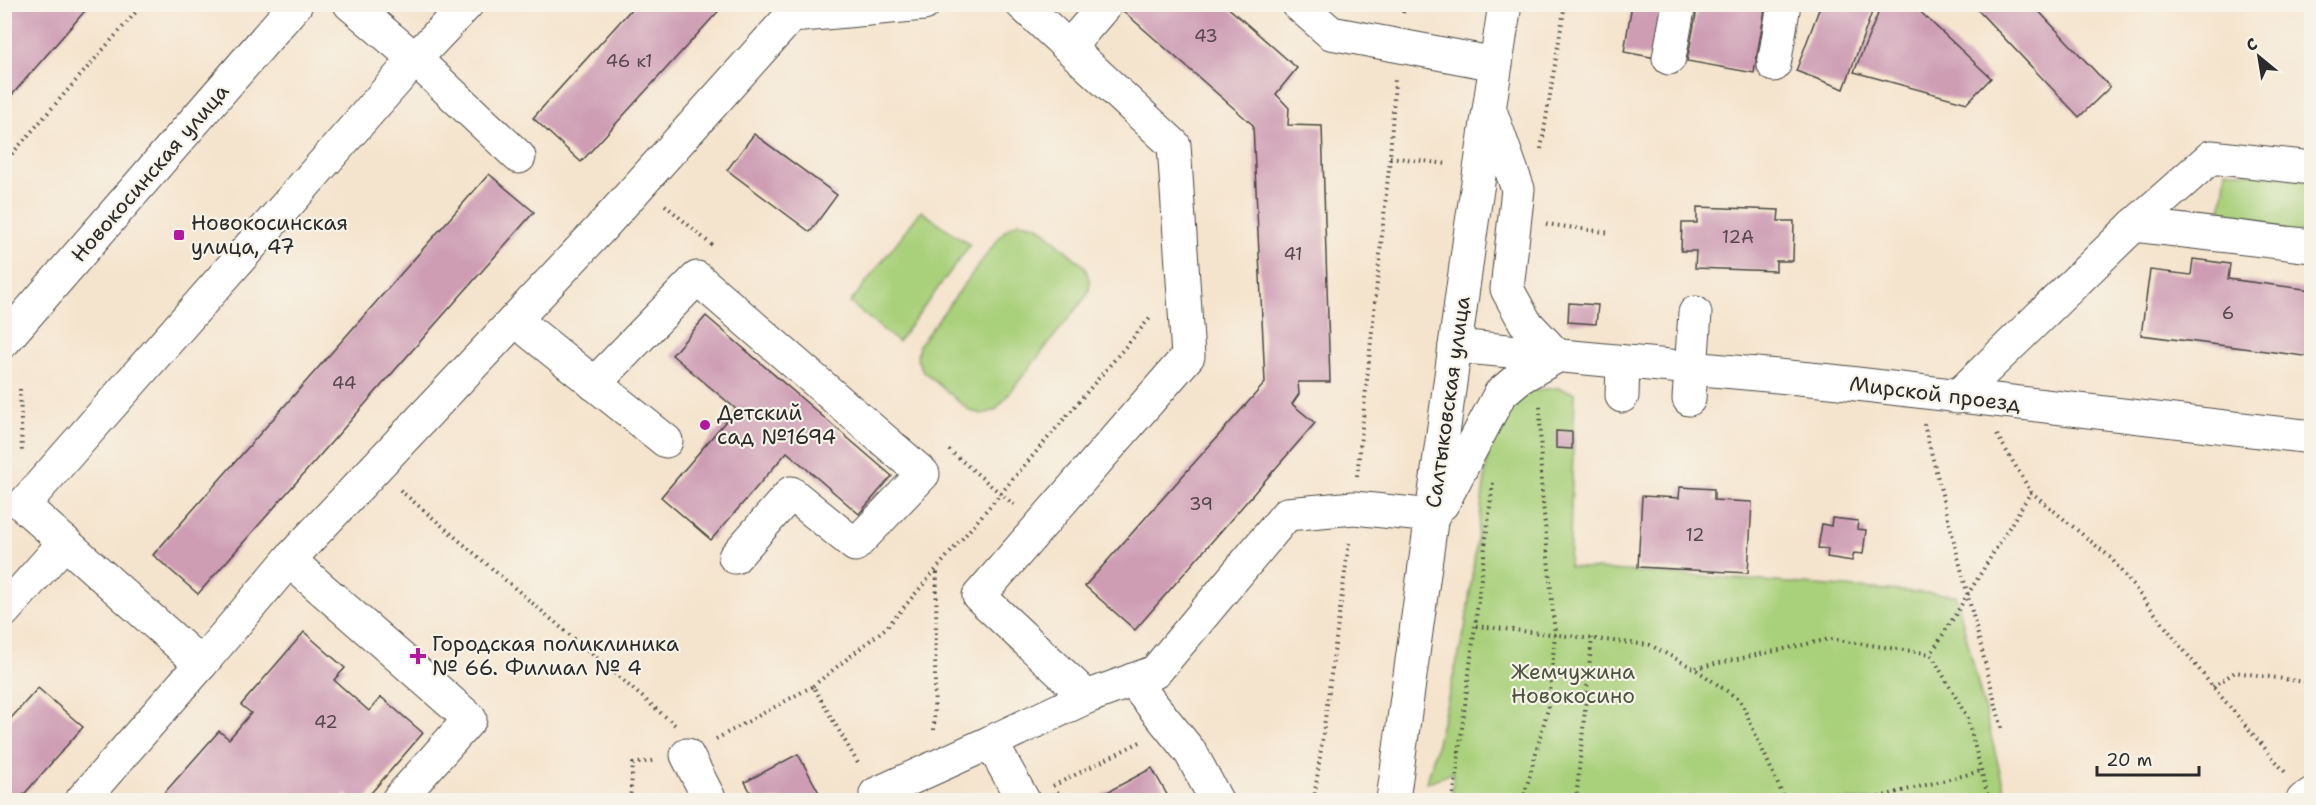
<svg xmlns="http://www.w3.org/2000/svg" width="2316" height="805" viewBox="0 0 2316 805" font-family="'Shantell Sans',sans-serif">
  <rect width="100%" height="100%" fill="#f7f3e8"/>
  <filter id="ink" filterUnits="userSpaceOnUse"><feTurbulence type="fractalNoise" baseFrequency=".0167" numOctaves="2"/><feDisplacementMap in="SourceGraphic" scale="12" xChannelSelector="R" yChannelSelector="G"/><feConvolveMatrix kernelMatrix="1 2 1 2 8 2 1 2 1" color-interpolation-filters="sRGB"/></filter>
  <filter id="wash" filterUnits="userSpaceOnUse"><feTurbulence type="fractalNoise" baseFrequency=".008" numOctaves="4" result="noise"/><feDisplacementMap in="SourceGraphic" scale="24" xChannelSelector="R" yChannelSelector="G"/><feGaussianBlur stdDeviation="1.35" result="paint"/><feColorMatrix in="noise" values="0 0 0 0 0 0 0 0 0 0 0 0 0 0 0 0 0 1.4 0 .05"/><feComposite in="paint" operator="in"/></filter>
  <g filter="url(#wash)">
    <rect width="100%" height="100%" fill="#f5e4cd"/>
    <g fill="#a9d07a" stroke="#6a7e52" stroke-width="1.5">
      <path d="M2226 170 2311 180V233L2220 223Z"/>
      <path d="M921 211 970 245 898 342 850 303Z"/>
      <path d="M1019 222 1037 225 1085 267 1090 283 1088 294 996 410 983 414 970 411 923 371 917 359 919 345 1005 230Z"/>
      <path d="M1558 388 1575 393 1569 567 1956 595 2007 800H1451L1454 772 1427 783 1465 629 1492 425 1519 391Z"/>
    </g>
    <g id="blocks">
      <g fill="#ce9db4">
        <path d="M4 4H91L4 104Z"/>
        <path d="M636 4H725L581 162 533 118Z"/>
        <path d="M1115 4H1224L1297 68 1276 94 1289 108 1288 125 1322 126 1330 382H1298L1299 394 1292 404 1315 423 1135 630 1085 586 1265 383 1253 125Z"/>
        <path d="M1632 4H1666L1656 58 1624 52Z"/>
        <path d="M1698 4H1766L1754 73 1687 61Z"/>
        <path d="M1821 4H1875L1844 89 1796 71Z"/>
        <path d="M1882 4H1912L1991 78 1967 103 1854 72Z"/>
        <path d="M1972 4H2032L2110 87 2079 117Z"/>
        <path d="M754 134 837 195 810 232 727 170Z"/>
        <path d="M489 174 534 212 198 594 153 555Z"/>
        <path d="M1697 207 1779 210 1778 221H1794L1793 261H1776V271L1695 268 1696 251H1681L1682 223H1697Z"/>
        <path d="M2193 259 2230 264 2228 279 2312 290V357L2141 335 2150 270 2191 275Z"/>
        <path d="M1569 303 1598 305 1596 324 1568 322Z"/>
        <path d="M706 316 892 476 859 514 787 452 711 540 661 497 736 409 672 355Z"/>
        <path d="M1556 431 1572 432V449L1556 448Z"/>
        <path d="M1680 487 1714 489V500L1752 502 1748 573 1638 567 1642 496 1679 498Z"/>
        <path d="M1832 518 1858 521 1857 529 1866 530 1863 554 1854 553 1852 561 1827 557 1828 549 1818 548 1822 524 1831 526Z"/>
        <path d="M304 632 345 668 334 680 369 711 381 697 423 733 365 800H353L346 794 341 800H161L159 799 219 731 229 739 251 713 241 705Z"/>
        <path d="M38 688 83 727 19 800H4V726Z"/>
        <path d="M798 754 823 800H755L745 782Z"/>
        <path d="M1152 768 1170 800H1097L1096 798Z"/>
      </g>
    </g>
  </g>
  <g filter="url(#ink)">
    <use href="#blocks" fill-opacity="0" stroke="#494743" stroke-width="1.5"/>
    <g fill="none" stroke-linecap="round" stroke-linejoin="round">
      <g stroke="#494743" stroke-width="35">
        <g id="minor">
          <path d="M350 4 415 59 519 157"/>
          <path d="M467 4 415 59 23 505 201 664 289 560 600 229 791 16 924 4"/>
          <path d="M1022 4 1174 145 1188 356 979 596 1087 697 1155 672 1287 514 1354 508 1433 516"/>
          <path d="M1298 4 1331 33 1496 64"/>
          <path d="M1069 47 1106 4"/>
          <path d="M1669 58 1679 4"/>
          <path d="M1774 65 1784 4"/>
          <path d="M1491 113 1518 189 1507 289 1525 322 1557 356"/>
          <path d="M2134 225 2312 246"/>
          <path d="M515 320 666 441"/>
          <path d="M4 341 296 4"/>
          <path d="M1455 346 1831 381 2312 437"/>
          <path d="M594 384 697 278 923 474 855 545 791 493 735 557"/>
          <path d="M1622 396 1623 362"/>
          <path d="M1957 397 2134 225 2211 157 2312 168"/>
          <path d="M1689 399 1695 313"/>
          <path d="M1442 504 1500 394 1519 378 1557 356"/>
          <path d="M289 560 470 719 398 800"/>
          <path d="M4 611 65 542"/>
          <path d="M1132 680 1191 753 1216 800"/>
          <path d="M687 755 710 800"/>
          <path d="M82 800 201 664"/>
          <path d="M880 800 876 794 991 742"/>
          <path d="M1023 800 991 742 1087 697"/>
          <path d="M1393 800 1471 229 1505 4"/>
          <path d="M2303 800 2312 794"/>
        </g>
      </g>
      <g stroke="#494743" stroke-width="4" stroke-dasharray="1.5 4.5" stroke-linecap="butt">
        <path d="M1403 13 1405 4"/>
        <path d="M1541 149 1565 4"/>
        <path d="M1390 157 1447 164"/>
        <path d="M4 163 143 4"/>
        <path d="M665 205 714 247"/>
        <path d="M1546 224 1611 233"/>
        <path d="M20 389 22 454"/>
        <path d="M1924 424 2002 729"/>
        <path d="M1997 435 2031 492 2111 558 2213 687 2285 772"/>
        <path d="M949 450 1014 505"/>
        <path d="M1357 476 1390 157 1395 80"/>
        <path d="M400 490 675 725"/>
        <path d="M1476 626 1650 645 1695 669 1740 700 1785 800"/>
        <path d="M1696 668 1830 639 1931 654"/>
        <path d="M813 686 887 627 1150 318"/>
        <path d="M2213 687 2235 672 2312 683"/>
        <path d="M934 730 937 570"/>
        <path d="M716 739 813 686 859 765"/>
        <path d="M1053 786 1140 742"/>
        <path d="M1057 792 1062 800"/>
        <path d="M630 800 633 764 656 760"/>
        <path d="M1314 800 1349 543"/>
        <path d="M1453 800 1493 483"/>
        <path d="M1523 800 1549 705 1555 634 1541 481 1540 404"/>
        <path d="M1576 800 1592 638"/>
        <path d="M1867 800 1981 771"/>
        <path d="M1989 800 1967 717 1931 654 2031 492"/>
      </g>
      <use href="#minor" stroke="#fff" stroke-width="33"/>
    </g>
  </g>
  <g fill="#b5179e" stroke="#f7f3e8" stroke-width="2">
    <rect x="173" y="229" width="12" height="12" rx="3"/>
    <circle cx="705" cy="425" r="6"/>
    <path d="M415 647h6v6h6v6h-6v6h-6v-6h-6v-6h6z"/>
  </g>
  <g text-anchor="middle" stroke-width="4.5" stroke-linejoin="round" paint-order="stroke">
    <g font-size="18" fill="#54484d">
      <text x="1206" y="42">43</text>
      <text x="629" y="67">46 к1</text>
      <text x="1738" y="243">12А</text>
      <text x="1293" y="260">41</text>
      <text x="2228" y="319">6</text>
      <text x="344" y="389">44</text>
      <text x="1201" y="510">39</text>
      <text x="1695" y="541">12</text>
      <text x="326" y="728">42</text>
    </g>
    <g font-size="21" fill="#2b2b2b" stroke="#f7f3e8">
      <text transform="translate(150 173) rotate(-49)" y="7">Новокосинская улица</text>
      <text transform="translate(1935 394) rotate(7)" y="7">Мирской проезд</text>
      <text transform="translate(1448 402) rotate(-82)" y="7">Салтыковская улица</text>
    </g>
    <g font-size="21" fill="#2b2b2b" stroke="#f7f3e8" text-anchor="start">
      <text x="191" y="230">Новокосинская<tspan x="191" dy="24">улица, 47</tspan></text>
      <text x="717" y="420">Детский<tspan x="717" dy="24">сад №1694</tspan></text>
      <text x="432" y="651">Городская поликлиника<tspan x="432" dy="24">№ 66. Филиал № 4</tspan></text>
    </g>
    <g font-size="21" fill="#4a543f" stroke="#f7f3e8">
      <text x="1573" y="679">Жемчужина<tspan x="1573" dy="24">Новокосино</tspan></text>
    </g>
  </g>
  <rect width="2316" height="805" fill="none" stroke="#f7f3e8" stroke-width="24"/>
  <g transform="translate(2259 57) rotate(330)" stroke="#f7f3e8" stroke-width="4.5" paint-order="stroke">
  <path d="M0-4.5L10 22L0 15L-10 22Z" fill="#2b2b2b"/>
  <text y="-9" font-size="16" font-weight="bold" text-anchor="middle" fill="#2b2b2b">С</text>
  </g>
  <path d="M2097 766v9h102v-9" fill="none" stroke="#2b2b2b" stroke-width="3"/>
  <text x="2106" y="766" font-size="18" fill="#2b2b2b" stroke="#f7f3e8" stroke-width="4.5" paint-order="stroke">20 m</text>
</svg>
